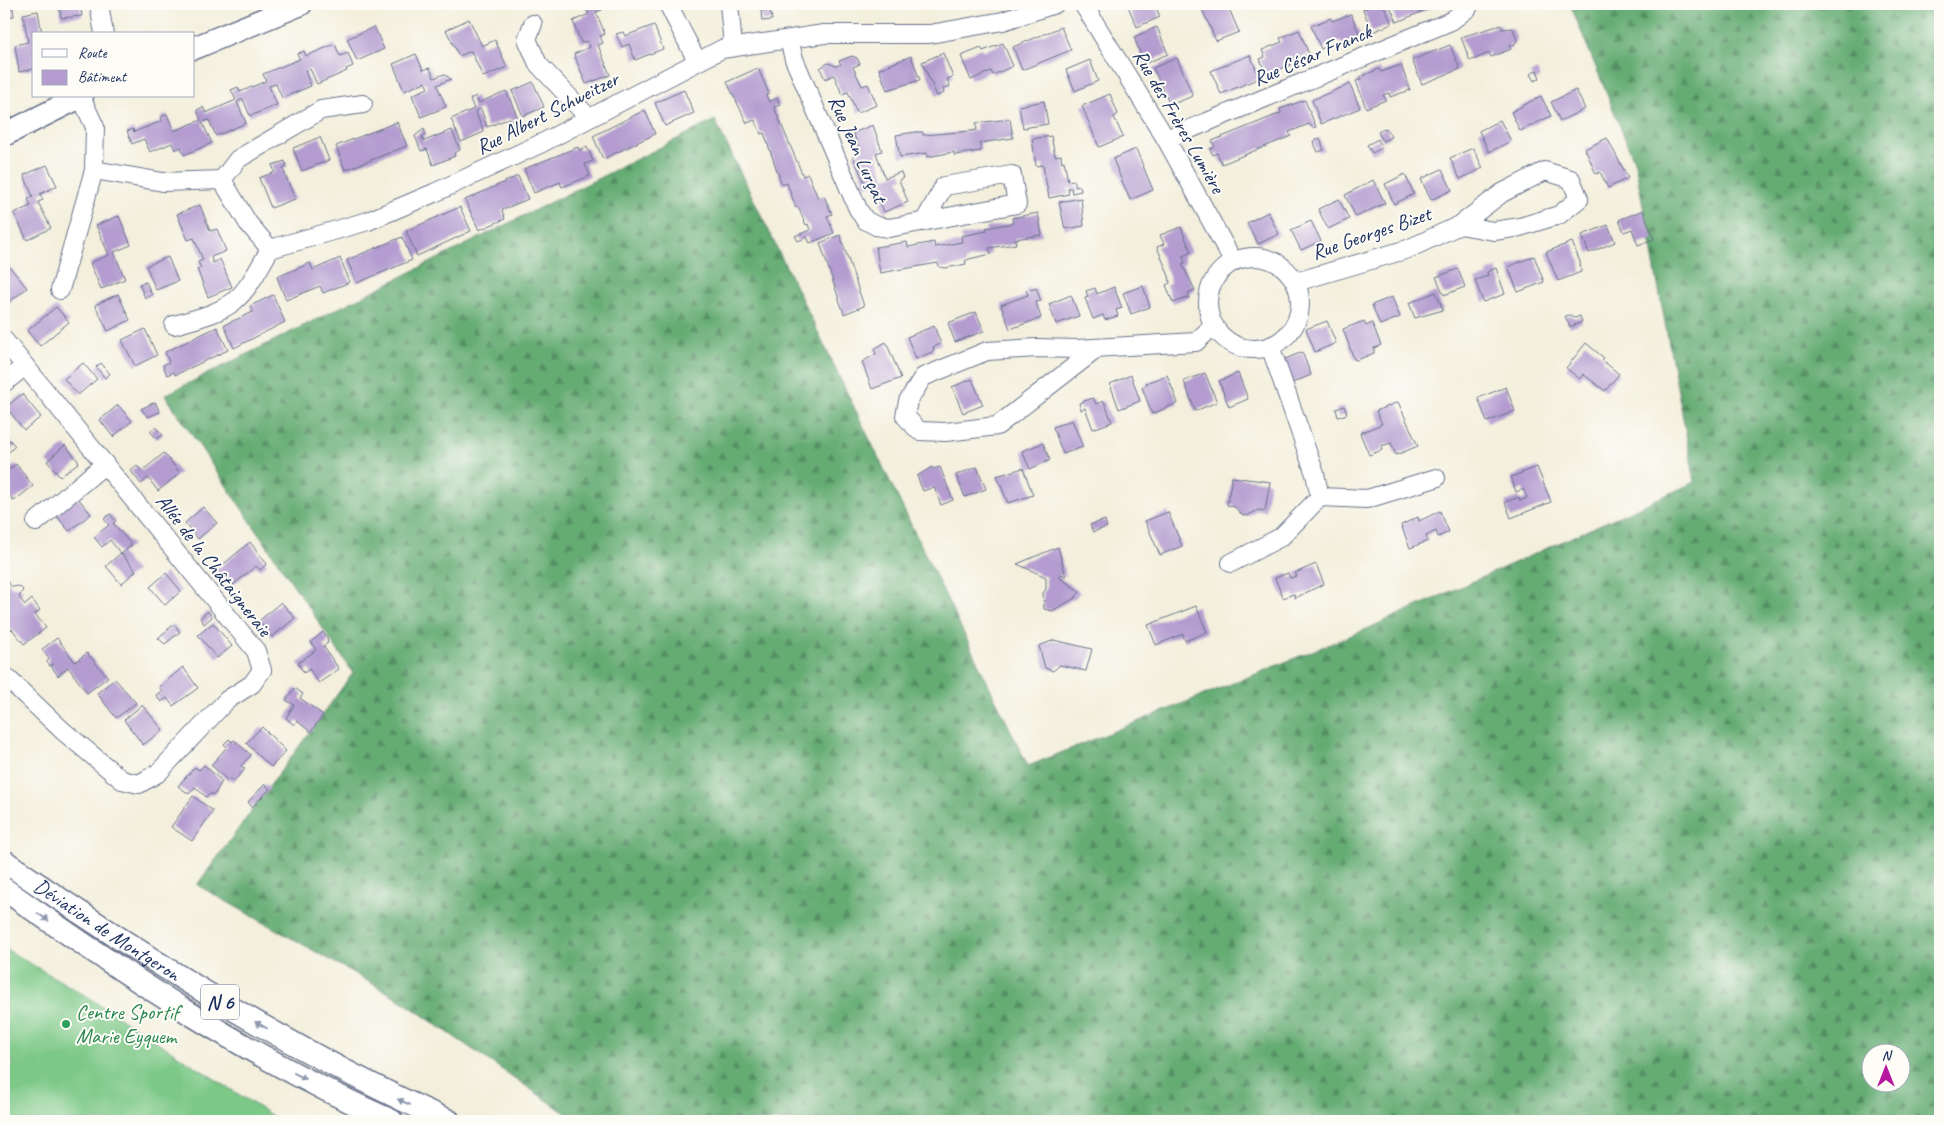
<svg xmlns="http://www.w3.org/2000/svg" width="1944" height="1125" viewBox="0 0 1944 1125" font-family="Caveat,sans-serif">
  <defs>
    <pattern id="forest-firs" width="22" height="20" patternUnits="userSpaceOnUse" patternTransform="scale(1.25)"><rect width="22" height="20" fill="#65ac73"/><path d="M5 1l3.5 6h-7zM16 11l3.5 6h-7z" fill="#528c62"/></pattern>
  </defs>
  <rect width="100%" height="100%" fill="#fdfcf7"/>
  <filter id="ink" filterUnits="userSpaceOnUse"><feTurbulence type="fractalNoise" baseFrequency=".02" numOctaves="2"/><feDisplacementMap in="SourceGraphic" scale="10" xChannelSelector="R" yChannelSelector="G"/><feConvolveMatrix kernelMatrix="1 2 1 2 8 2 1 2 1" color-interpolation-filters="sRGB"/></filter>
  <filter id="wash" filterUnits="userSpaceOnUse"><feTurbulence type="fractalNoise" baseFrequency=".0096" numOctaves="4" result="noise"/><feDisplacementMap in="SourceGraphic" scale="20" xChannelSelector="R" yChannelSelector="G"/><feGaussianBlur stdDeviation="1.12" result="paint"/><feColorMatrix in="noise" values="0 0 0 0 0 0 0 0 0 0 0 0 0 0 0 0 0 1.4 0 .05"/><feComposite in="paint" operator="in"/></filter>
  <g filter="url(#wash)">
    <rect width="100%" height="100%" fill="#f3efdc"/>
    <path fill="url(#forest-firs)" stroke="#406e68" fill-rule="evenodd" d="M1570 4H1940V1121H577L396 997 197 885 353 673 165 395 715 120 1028 766 1362 631 1695 482 1635 163ZM1872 1052H1902V1082H1872Z"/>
    <path fill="#7cc886" stroke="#4c7c72" d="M4 948 86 996 280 1121H4V1072L13 1064 4 1051Z"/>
    <g id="blocks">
      <g fill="#b49cd0">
        <path d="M59 4H80L82 16 61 18Z"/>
        <path d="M583 4H599L602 10 596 12 605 34 600 36 603 43 598 45 610 75 586 84 574 54 590 47 588 41 581 43 573 21 589 14Z"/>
        <path d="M1127 4H1155L1160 17 1137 27Z"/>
        <path d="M1200 4H1227L1239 32 1216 41Z"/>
        <path d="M1376 4H1383L1392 24 1372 32 1363 9Z"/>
        <path d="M1389 4H1435L1436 6 1397 22Z"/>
        <path d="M13 8 14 16 4 18V10Z"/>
        <path d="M770 9 772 20 762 21 761 11Z"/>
        <path d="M38 11 42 34H34V69L19 72 15 45 28 42 23 14Z"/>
        <path d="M1351 14 1361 37 1342 45 1340 41 1321 49 1311 26 1331 18 1332 21Z"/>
        <path d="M469 19 482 46 495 40 507 67 483 77 471 51 459 56 446 30Z"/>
        <path d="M654 25 663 49 635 60 629 44 622 47 616 34 623 32 625 36Z"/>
        <path d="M1501 25 1502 29 1513 28 1517 40 1515 44 1509 46 1511 49 1491 57 1489 53 1470 61 1461 37Z"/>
        <path d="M374 27 384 49 357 61 347 39Z"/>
        <path d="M1061 27 1071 50 1022 70 1013 47Z"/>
        <path d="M1157 27 1168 54 1144 64 1134 37Z"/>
        <path d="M1299 30 1309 54 1290 62 1291 65 1266 74 1260 59 1265 57 1262 50 1282 42 1280 38Z"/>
        <path d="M1003 43 1013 66 993 75 991 71 971 80 961 56 981 48 983 51Z"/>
        <path d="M335 44 340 56 348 53 353 66 346 69 347 71 317 84 310 69 305 71 311 86 282 98 276 84 269 86 277 105 250 116 243 99 237 102 246 123 216 136 209 120 202 122 212 143 184 155 181 147 175 150 172 143 150 152 144 139 132 144 127 131 133 129 134 132 162 121 161 117 167 114 174 131 201 120 197 110 203 107 206 113 236 100 231 90 238 87 240 92 266 81 263 74 300 59 297 54 304 51 306 56Z"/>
        <path d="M1450 45 1460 69 1422 84 1412 60Z"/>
        <path d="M943 53 953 77 947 79 950 86 943 89 944 93 937 96 922 62Z"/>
        <path d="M416 54 423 70 430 68 434 78 444 74 451 79 437 85 446 107 421 117 412 95 428 88 425 82 404 91 393 64Z"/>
        <path d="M1250 55 1260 78 1221 94 1211 71Z"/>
        <path d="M852 56 857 58 860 64 853 67 862 86 868 84 877 105 857 113 848 92 842 94 834 75 825 79 820 68 828 63 836 66 841 64 839 61Z"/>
        <path d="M911 56 920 80 887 90 879 69Z"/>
        <path d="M1177 58 1193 96 1170 105 1153 68Z"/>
        <path d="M1090 60 1098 81 1075 91 1066 70Z"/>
        <path d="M1401 65 1410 90 1390 97 1389 93 1383 95 1386 100 1366 108 1356 81 1361 79 1360 77 1379 69 1381 72Z"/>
        <path d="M758 68 769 94 766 95 769 102 777 98 780 105 774 107 803 176 808 174 818 198 824 196 832 214 827 216 834 233 810 243 807 237 798 241 795 236 810 230 808 224 806 225 798 207 796 208 787 183 782 185 764 133 761 134 755 120 747 123 727 82Z"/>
        <path d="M1537 70 1540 78 1534 81 1530 74Z"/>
        <path d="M533 82 544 107 523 116 512 91Z"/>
        <path d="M1350 84 1360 108 1321 124 1312 100Z"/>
        <path d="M684 90 694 113 665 126 655 103Z"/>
        <path d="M1576 90 1585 109 1560 121 1551 102Z"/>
        <path d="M506 91 518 118 512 121 510 118 487 127 481 109 475 111 484 132 461 142 451 119 474 109 470 99 476 96 478 103Z"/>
        <path d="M1110 94 1118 114 1114 117 1123 137 1099 147 1082 106Z"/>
        <path d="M1541 96 1551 116 1520 131 1511 112Z"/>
        <path d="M1305 100 1316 127 1313 128 1309 124 1289 132 1291 136 1222 164 1217 153 1213 155 1210 149 1215 147 1212 141 1281 113 1280 109Z"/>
        <path d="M1044 101 1048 124 1023 128 1019 106Z"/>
        <path d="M645 110 655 134 603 159 593 136Z"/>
        <path d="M1010 119 1013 138 980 143 981 151 954 155V152L927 157V153L900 157 896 135 916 132H923V135L971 131 977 130 976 123Z"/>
        <path d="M1500 120 1511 141 1489 152 1479 131Z"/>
        <path d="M397 122 407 146 345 170 336 146Z"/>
        <path d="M873 125 882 151 876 153 885 178 901 172 903 178 899 180 908 202 884 212 873 184 866 186 853 156 861 152 853 133Z"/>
        <path d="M1386 128 1391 137 1383 141 1378 132Z"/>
        <path d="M424 129 426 135 422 137 424 141 452 130 460 150 454 153 455 156 433 165 427 149 421 151 415 136Z"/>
        <path d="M1051 136 1055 156 1061 155 1062 162 1064 161 1068 181 1074 180 1076 187 1080 186 1081 191 1072 193 1071 188H1068L1069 194 1049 198 1043 165 1036 166 1032 139Z"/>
        <path d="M320 137 329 160 302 171 293 148Z"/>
        <path d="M1320 138 1324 150 1318 152 1313 141Z"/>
        <path d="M1607 138 1628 178 1608 188 1600 172 1596 174 1585 149Z"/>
        <path d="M1378 139 1382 148 1372 153 1367 145Z"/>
        <path d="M578 147 579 150 587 147 593 161 585 164 590 176 562 187 560 182 534 193 524 169Z"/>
        <path d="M1473 148 1483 168 1460 179 1450 158Z"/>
        <path d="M1136 149 1153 190 1130 200 1113 159Z"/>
        <path d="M285 161 287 167 283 169 295 199 271 208 259 178 275 172 272 165Z"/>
        <path d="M47 165 57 186 40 194 43 200 38 202 51 228 27 240 14 213 31 206 28 199 33 197 24 175Z"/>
        <path d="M1442 169 1452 190 1431 200 1421 179Z"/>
        <path d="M1405 174 1414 194 1394 204 1385 184Z"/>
        <path d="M518 176 528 199 502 210 505 219 479 230 465 200Z"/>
        <path d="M1373 180 1385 203 1356 217 1345 195Z"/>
        <path d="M1081 198 1084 226 1065 229 1059 202Z"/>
        <path d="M1339 199 1349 219 1328 229 1318 209Z"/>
        <path d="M200 205 210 231 217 229 226 251 211 257 213 263 220 259 232 287 208 297 197 269 201 268 198 262 203 260 194 238 188 240 177 214Z"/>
        <path d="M460 207 471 231 417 256 406 231Z"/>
        <path d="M1643 210 1654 239 1638 245 1632 229 1624 232 1619 220Z"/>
        <path d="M1268 212 1279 234 1258 244 1247 223Z"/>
        <path d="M1038 213 1042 235 1015 239 1016 244 989 248 991 254 969 259 965 261 966 264 946 268 939 267 938 263 880 273 876 247 907 242 908 247 934 242 935 247 962 242 961 236 987 231 986 228 1013 223 1012 218Z"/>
        <path d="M119 216 131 245 114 252 125 279 101 289 90 263 109 255 96 225Z"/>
        <path d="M1311 221 1321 241 1301 250 1291 230Z"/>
        <path d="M1608 225 1615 242 1589 253 1582 235Z"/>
        <path d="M1181 227 1191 252 1183 256 1185 263 1182 264 1195 290 1188 293 1190 297 1173 303 1166 285 1170 283 1169 276 1157 247 1164 244 1160 235Z"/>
        <path d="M840 235 864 306 844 314 820 243Z"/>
        <path d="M402 237 412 260 357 283 347 260Z"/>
        <path d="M1572 242 1580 262 1581 272 1558 281 1546 252Z"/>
        <path d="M1534 256 1544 282 1518 292 1508 267Z"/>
        <path d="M168 257 178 281 156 290 146 266Z"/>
        <path d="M340 258 350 282 323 293 320 286 286 300 277 277 310 263 313 270Z"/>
        <path d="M9 266 27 288 8 303 4 298V270Z"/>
        <path d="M1496 268 1505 294 1483 302 1475 280 1488 276 1487 272Z"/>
        <path d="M1458 269 1465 287 1444 295 1436 277Z"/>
        <path d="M146 282 152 295 145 298 139 284Z"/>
        <path d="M1143 286 1150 307 1131 314 1123 293Z"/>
        <path d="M1114 287 1122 308 1116 310 1118 316 1105 320 1103 315 1093 319 1085 298 1088 297 1086 291 1095 288 1097 294Z"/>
        <path d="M1030 288 1031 290 1036 288 1041 301 1036 302 1041 318 1010 329 1001 305 1028 295 1026 290Z"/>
        <path d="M1436 292 1443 310 1415 318 1409 303Z"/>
        <path d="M118 294 130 320 108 331 95 305Z"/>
        <path d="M273 295 285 322 234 348 224 325 253 312 250 306Z"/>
        <path d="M1071 295 1079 316 1056 324 1049 304Z"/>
        <path d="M1392 297 1400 317 1380 325 1372 305Z"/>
        <path d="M56 307 69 322 40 346 27 331Z"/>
        <path d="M976 312 984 331 955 342 948 323Z"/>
        <path d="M1570 315 1575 318 1580 316 1582 322 1570 327 1565 316Z"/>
        <path d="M1327 321 1336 343 1315 352 1306 329Z"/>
        <path d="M1364 321 1366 326 1372 323 1381 345 1374 348V353L1357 360 1354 359 1343 329Z"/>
        <path d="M934 326 941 344 933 347 934 351 916 359 907 337Z"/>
        <path d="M217 327 228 350 175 375 174 372 167 375 163 365 169 362 165 352Z"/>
        <path d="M145 329 157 355 135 366 122 340Z"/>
        <path d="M886 342 901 378 872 389 862 362 876 354 874 349Z"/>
        <path d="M1586 343 1604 358 1602 360 1619 374 1605 391 1583 374 1580 379 1566 368Z"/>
        <path d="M1302 352 1311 375 1292 383 1283 360Z"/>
        <path d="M83 363 97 379 78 395 64 379Z"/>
        <path d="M101 363 110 374 105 378 96 367Z"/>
        <path d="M1205 373 1217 402 1195 411 1184 381Z"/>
        <path d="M1238 373 1248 399 1229 407 1219 381Z"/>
        <path d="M1131 375 1140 401 1119 409 1110 384Z"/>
        <path d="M1167 375 1178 403 1152 414 1142 387 1147 385 1146 383Z"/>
        <path d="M972 379 983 405 963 413 952 387Z"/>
        <path d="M1506 387 1515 411 1487 422 1478 398Z"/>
        <path d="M22 394 41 417 24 430 6 407Z"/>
        <path d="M1093 398 1096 404 1104 401 1112 422 1093 429 1085 408 1081 410 1079 403Z"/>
        <path d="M155 402 160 412 148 417 141 409Z"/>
        <path d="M1398 402 1418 446 1396 455 1391 443 1381 446 1382 450 1369 455 1360 433 1382 424 1376 411Z"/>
        <path d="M118 405 132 421 113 437 100 420Z"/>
        <path d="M1344 406 1347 414 1338 417 1336 409Z"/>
        <path d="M1072 420 1083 447 1063 454 1053 427Z"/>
        <path d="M155 427 163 435 157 439 150 431Z"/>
        <path d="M10 440 15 446 8 453 4 445Z"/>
        <path d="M1043 443 1050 460 1030 469 1022 451Z"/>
        <path d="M65 445 79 462 60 477 47 461Z"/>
        <path d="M164 453 180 473 158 491 148 478 141 484 131 471 137 466 142 471Z"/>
        <path d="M16 464 33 486 14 501 4 489V473Z"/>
        <path d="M932 467 933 469 940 467 953 500 941 505 934 487 923 491 917 476Z"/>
        <path d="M977 467 986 489 965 497 956 475Z"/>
        <path d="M1537 467 1551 502 1511 518 1505 502 1519 497 1520 501 1527 498 1523 489 1516 492 1511 477Z"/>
        <path d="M1023 468 1033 495 1008 503 997 476Z"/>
        <path d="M1232 477 1270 482 1265 511 1258 510 1247 516 1242 515 1235 507 1227 505Z"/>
        <path d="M78 498 91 514 69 531 56 515Z"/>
        <path d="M203 507 217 523 198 539 185 523Z"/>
        <path d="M1440 511 1449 532 1438 537 1436 531 1426 536 1428 541 1410 548 1401 525 1418 517 1419 521Z"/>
        <path d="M1168 512 1182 546 1160 555 1145 521Z"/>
        <path d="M110 514 116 521 113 523 132 545 121 554 110 540 102 547 94 537 109 525 104 519Z"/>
        <path d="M1105 520 1107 527 1093 532 1090 525Z"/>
        <path d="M250 542 267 564 260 570 256 566 233 585 229 580 222 585 210 570 216 565 219 568Z"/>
        <path d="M1058 547 1066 577 1062 574 1059 577 1080 592 1075 598 1052 611 1044 609 1043 593 1046 589V577L1017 564Z"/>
        <path d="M121 553 136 571 121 584 106 566Z"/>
        <path d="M1316 564 1324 584 1295 598 1294 594 1283 598 1275 578 1288 573 1290 578 1297 576 1295 573Z"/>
        <path d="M166 573 181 591 165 605 150 587Z"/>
        <path d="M6 580 12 587 19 586 23 590 19 597 25 605 32 599 40 610 35 614 46 628 24 644 12 629 6 634 4 632V582Z"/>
        <path d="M281 602 295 618 272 637 259 621Z"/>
        <path d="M1196 606 1207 632 1185 641 1183 634 1156 645 1148 625Z"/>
        <path d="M208 611 212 617 204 624 200 618Z"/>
        <path d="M213 623 232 646 217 658 198 635Z"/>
        <path d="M174 624 180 632 165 644 158 638Z"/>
        <path d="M323 632 328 639 327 640 328 643 323 646 339 669 319 683 309 669 304 673 298 663 316 650 311 642Z"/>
        <path d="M57 638 75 662 87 653 108 677 87 693 68 667 58 676 52 667 53 664 50 666 47 662 49 659 42 649Z"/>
        <path d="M1054 640 1092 649 1086 671 1060 665 1053 671 1045 668 1039 646Z"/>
        <path d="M183 667 198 688 173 706 167 698 161 702 156 695 162 691 159 687Z"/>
        <path d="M115 679 136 703 116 718 97 693Z"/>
        <path d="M295 688 303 694 300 698 323 715 311 732 297 721 294 725 286 718 294 705 286 700Z"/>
        <path d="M142 705 163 730 143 745 124 720Z"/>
        <path d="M262 727 286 751 271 767 246 743Z"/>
        <path d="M229 739 232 742 234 740 251 755 241 766 245 769 233 782 230 779 228 781 211 765 227 747 224 744Z"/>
        <path d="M204 765 222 781 215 794H210L206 797 195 787 189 794 178 786 195 767 199 770Z"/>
        <path d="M265 784 270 789 252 807 248 802Z"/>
        <path d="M193 796 213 811 192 841 171 827Z"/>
      </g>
    </g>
  </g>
  <g filter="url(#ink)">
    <use href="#blocks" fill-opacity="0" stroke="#67728a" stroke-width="1"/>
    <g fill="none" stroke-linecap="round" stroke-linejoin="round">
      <g stroke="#67728a" stroke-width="20">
        <g id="minor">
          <path d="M99 4 104 34"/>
          <path d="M668 4 697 61"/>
          <path d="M729 4 733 46"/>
          <path d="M1083 4 1166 139 1233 261"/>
          <path d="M533 24 527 39 538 64 588 117"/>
          <path d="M789 40 794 59 858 209 865 220 876 226 889 228 1017 204 1012 175 944 186 924 222"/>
          <path d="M1166 139 1451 21 1468 8 1469 4"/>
          <path d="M94 170 163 182 222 180 248 223 270 249 368 221 434 193 542 143 722 49 824 34H930L1003 21 1055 4"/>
          <path d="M222 180 238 159 321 110 363 104"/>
          <circle cx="1254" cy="303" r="46"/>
          <path d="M1296 282 1408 249 1460 225 1502 193 1545 171 1571 179 1579 199 1559 215 1520 227 1494 231 1460 225"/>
          <path d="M60 290 94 170 95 127 81 97"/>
          <path d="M174 325C236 308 239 305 270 249"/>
          <path d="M4 340 256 651 262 670 252 684 227 700 158 773 139 784 122 780 63 731 4 675"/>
          <path d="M1270 346 1315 474 1320 497"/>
          <path d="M1098 348 997 426 946 432 919 431 905 416 908 401 923 377 987 351 1037 348 1077 349 1196 342 1214 325"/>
          <path d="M4 383 25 366"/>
          <path d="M36 522 105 464"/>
          <path d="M1231 563 1281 537 1320 497 1367 499 1436 478"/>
        </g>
      </g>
      <g stroke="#67728a" stroke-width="25">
        <g id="major">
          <path d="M194 48 301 4"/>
          <path d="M4 135 82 96"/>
          <path id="s1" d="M4 861C146 959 291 1051 449 1121"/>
          <path d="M4 889C127 976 253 1060 392 1121"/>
        </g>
      </g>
      <use href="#minor" stroke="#fff" stroke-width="18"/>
      <use href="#major" stroke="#fff" stroke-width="22"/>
    </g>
    <defs><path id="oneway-solid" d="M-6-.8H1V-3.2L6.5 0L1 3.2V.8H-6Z" transform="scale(1.25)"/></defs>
    <g fill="#8d97ae">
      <use href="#oneway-solid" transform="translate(43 917) rotate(35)"/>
      <use href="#oneway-solid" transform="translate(261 1025) rotate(-151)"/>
      <use href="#oneway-solid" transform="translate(300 1076) rotate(27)"/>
      <use href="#oneway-solid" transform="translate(404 1102) rotate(-156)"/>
    </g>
  </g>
  <circle fill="#2e9e5b" stroke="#fdfcf7" stroke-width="2" cx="66" cy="1024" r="5"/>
  <g text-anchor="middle" stroke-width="4" stroke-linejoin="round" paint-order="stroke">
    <rect fill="#fdfcf7" stroke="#5f6c8c" stroke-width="1" x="201" y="984.5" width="38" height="35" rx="4"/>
    <g font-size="20" font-weight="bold" fill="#1b2f5e">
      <text x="220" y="1009">N 6</text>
    </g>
    <g font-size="21" fill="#1b2f5e" stroke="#fdfcf7">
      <text transform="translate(1312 55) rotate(-23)" y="7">Rue César Franck</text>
      <text transform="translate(547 113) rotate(-27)" y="7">Rue Albert Schweitzer</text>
      <text transform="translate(1179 121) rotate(60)" y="7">Rue des Frères Lumière</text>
      <text transform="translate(858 149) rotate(66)" y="7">Rue Jean Lurçat</text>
      <text transform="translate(1371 233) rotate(-19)" y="7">Rue Georges Bizet</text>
      <text transform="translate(214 565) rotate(52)" y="7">Allée de la Châtaigneraie</text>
      <text dy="7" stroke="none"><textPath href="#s1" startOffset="124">Déviation de Montgeron</textPath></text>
    </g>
    <g font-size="21" fill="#27864d" stroke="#fdfcf7" text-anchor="start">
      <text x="76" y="1019">Centre Sportif<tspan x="76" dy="24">Marie Eyquem</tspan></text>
    </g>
  </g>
  <rect width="1944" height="1125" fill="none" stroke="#fdfcf7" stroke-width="20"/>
  <rect x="32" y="32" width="162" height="65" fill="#fdfcf7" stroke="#a3aaba"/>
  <rect x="42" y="49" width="25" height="8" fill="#ffffff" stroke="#a3aaba"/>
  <text x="78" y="58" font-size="15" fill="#1b2f5e">Route</text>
  <rect x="42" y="70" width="25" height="15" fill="#b49cd0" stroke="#a3aaba"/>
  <text x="78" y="82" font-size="15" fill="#1b2f5e">Bâtiment</text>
  <g transform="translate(1886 1068)"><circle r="24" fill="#fdfcf7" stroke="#a3aaba"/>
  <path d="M0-4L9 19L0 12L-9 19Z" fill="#b5179e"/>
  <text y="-8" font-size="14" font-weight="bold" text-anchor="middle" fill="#1b2f5e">N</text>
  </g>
</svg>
